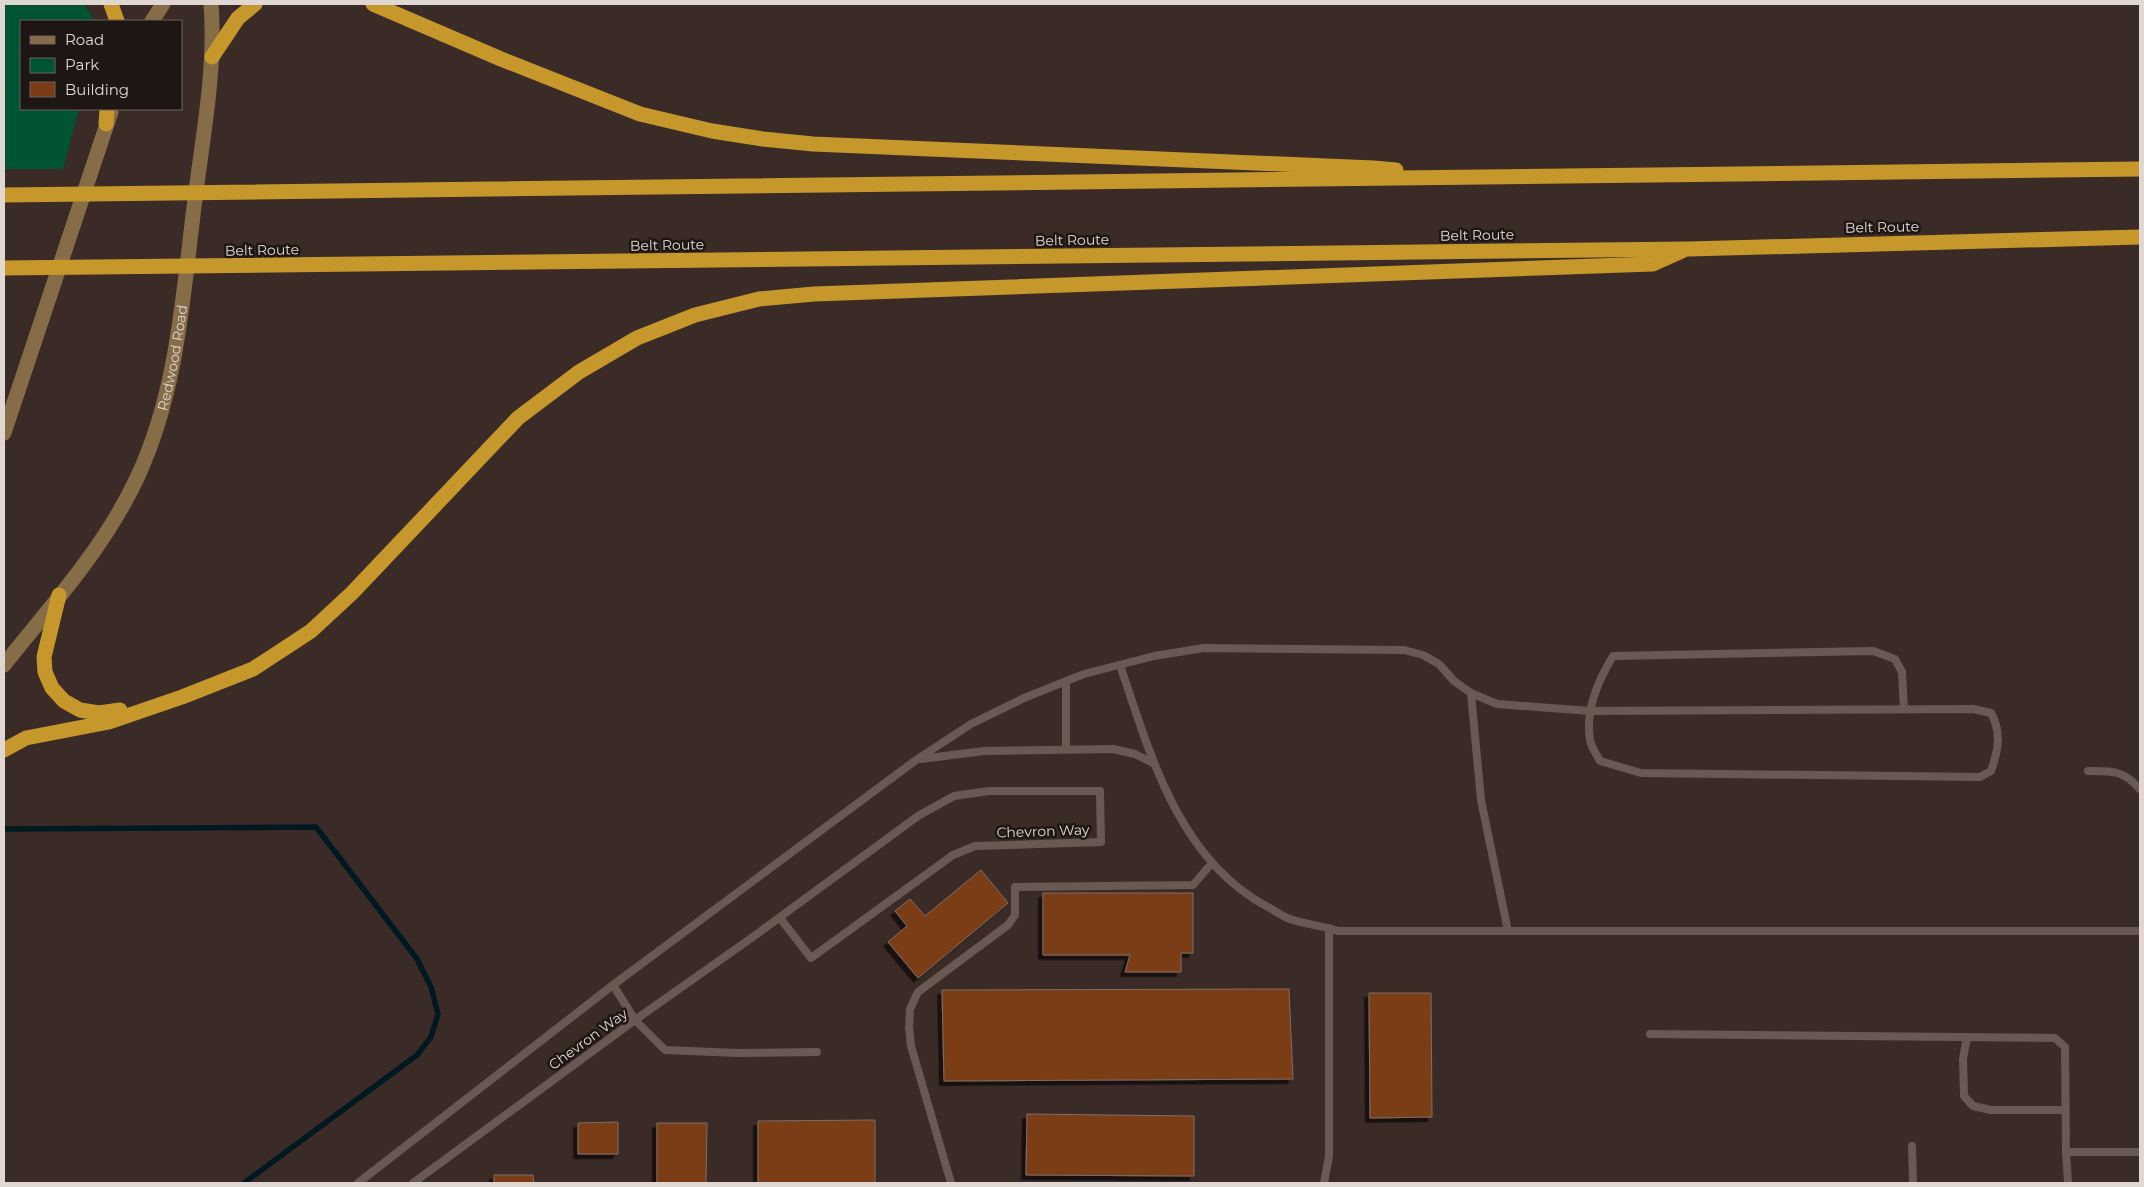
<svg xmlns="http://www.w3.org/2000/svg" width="2144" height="1187" viewBox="0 0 2144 1187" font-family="Montserrat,sans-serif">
  <defs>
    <filter id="shadow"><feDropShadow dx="-4.5" dy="4.5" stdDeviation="0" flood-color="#0009"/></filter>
  </defs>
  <rect width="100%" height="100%" fill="#3b2b26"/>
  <path fill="#005333" d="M4 4H84L95 21H21V109H79L63 169H4Z"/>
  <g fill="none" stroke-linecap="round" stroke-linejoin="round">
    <path stroke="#001921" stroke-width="5.5" d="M4 829 316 827 417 959 431 987 438 1014 431 1037 417 1055 244 1183"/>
  </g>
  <g fill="#7a3c17" stroke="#7f6e65" filter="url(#shadow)">
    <path d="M981 870 1008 903 918 978 888 942 907 926 895 911 910 899 925 916Z"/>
    <path d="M1043 893H1193V953H1181V972H1125L1130 955H1043Z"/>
    <path d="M1289 989 1293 1079 944 1081 942 990Z"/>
    <path d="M1369 993H1431L1432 1117 1370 1118Z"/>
    <path d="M1027 1114 1194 1116V1176L1026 1175Z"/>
    <path d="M875 1120V1183H758V1121Z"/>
    <path d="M618 1122V1154H578V1123Z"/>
    <path d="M657 1123H707L706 1183H657Z"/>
    <path d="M494 1175H533L534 1183H494Z"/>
  </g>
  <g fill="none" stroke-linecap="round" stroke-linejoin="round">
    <g stroke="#6a5953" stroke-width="8">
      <path d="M1120 665C1150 754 1178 858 1266 906 1274 910 1281 916 1290 919 1305 924 1322 926 1338 931H2140"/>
      <path d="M1471 693 1481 800 1508 931"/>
      <path d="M1066 749V682"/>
      <path d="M921 759 984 751 1113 749 1135 754 1153 763"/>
      <path d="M2088 771C2113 771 2123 770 2140 789"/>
      <path d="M613 985 635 1020 665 1050 738 1053 817 1052"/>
      <path d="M1650 1034 2055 1038 2065 1047 2066 1152"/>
      <path d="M1967 1037 1963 1059 1964 1096 1973 1106 1991 1110H2064"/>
      <path d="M1912 1146 1913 1183"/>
      <path d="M358 1183 613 985 916 760 971 724 1024 698 1084 674 1154 656 1204 648 1404 650 1423 655 1439 664 1454 681 1471 693 1497 704 1590 711 1973 709 1991 713C2002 733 1998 751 1991 771L1980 777 1641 773 1600 761C1597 755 1591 747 1590 740 1585 710 1598 681 1613 656L1873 651 1895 659 1902 672 1904 709"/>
      <path d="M413 1183 635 1020 750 939 918 816 954 796 989 791H1100L1101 842 975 846 953 855 811 958 780 918"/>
      <path d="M951 1183 911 1046 909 1027 910 1009 918 992 1008 925 1015 915V887L1193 885 1212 863"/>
      <path d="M1324 1183 1329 1156V928"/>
      <path d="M2068 1183 2066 1152H2140"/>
    </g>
    <g stroke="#866c47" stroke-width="15">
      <path d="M152 21 163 4"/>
      <path d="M4 433 111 112"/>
      <path id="s1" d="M4 665C51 606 105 547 137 478 178 391 183 293 195 199 203 134 216 69 211 4"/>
    </g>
    <g stroke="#c6982c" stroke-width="15">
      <path d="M111 4 117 21"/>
      <path d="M373 4 501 59 640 114 712 131 763 139 813 144 1373 168 1396 170"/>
      <path d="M212 57 238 18 255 4"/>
      <path d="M106 124 107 109"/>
      <path d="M4 195 2140 169"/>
      <path d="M4 268 1689 249 2140 237"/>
      <path d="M59 595 44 657 45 672 52 688 64 701 80 710 99 713 120 710"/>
      <path d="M4 750 26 738 109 722 182 697 253 669 311 631 352 593 518 418 579 372 637 338 695 315 759 299 814 294 1653 264 1682 251"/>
    </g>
  </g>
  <g text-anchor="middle" stroke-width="5" stroke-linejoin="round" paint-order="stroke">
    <g font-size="14" fill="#e0d6d2" stroke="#1d1613">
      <text transform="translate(1882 227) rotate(-1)" y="5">Belt Route</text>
      <text transform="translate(1477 235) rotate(-1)" y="5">Belt Route</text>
      <text transform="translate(1072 240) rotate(-1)" y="5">Belt Route</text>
      <text transform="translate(667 245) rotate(-1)" y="5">Belt Route</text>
      <text transform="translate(262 250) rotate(-1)" y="5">Belt Route</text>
      <text dy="5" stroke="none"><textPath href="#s1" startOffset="356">Redwood Road</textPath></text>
      <text transform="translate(1043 831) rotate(-2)" y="5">Chevron Way</text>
      <text transform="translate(588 1039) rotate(-36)" y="5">Chevron Way</text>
    </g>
  </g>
  <rect width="2144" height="1187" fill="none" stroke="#e0d6d2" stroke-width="10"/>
  <rect x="20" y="20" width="162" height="90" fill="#1d1613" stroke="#6b635f"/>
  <rect x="30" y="36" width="25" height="8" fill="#866c47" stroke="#6b635f"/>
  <text x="65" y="45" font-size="15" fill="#e0d6d2">Road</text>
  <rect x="30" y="58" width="25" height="15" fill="#005333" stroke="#6b635f"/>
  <text x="65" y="70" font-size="15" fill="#e0d6d2">Park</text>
  <rect x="30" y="82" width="25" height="15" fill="#7a3c17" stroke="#6b635f"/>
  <text x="65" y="95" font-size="15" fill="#e0d6d2">Building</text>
</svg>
